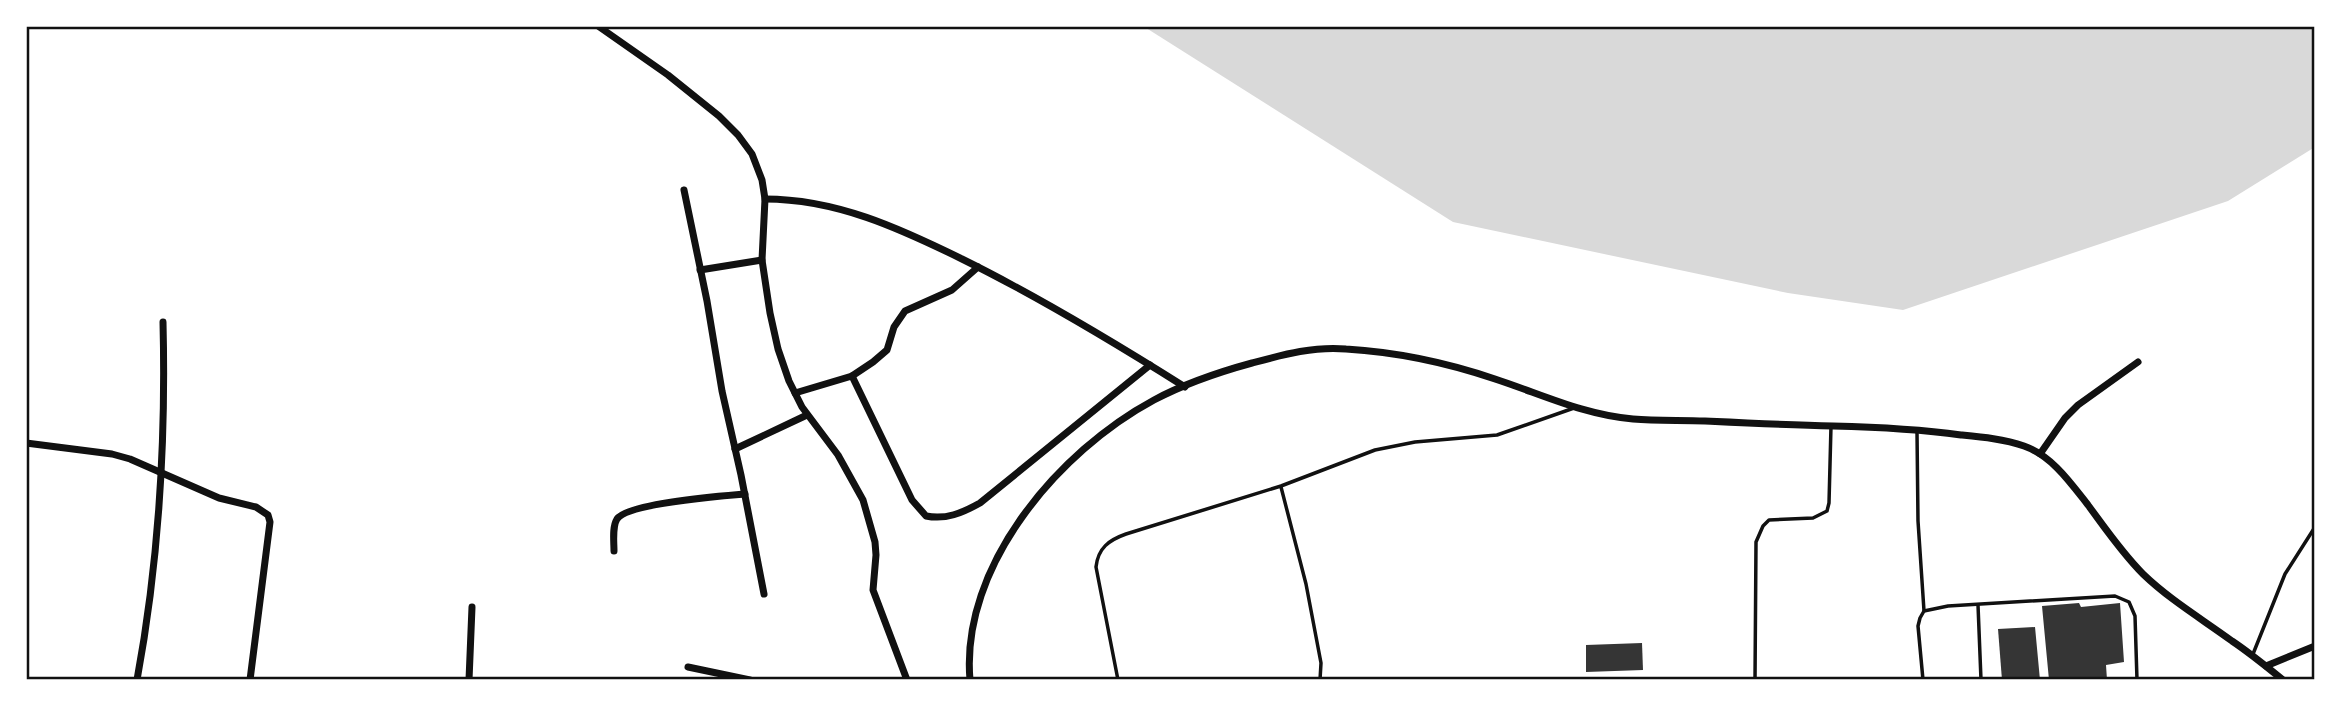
<svg xmlns="http://www.w3.org/2000/svg" width="2341" height="706" viewBox="0 0 2341 706" font-family="'Space Grotesk',sans-serif">
  <rect width="100%" height="100%" fill="#fff"/>
  <path fill="#d9d9d9" d="M1143 26H2315V147L2228 201 1903 310 1788 293 1453 222Z"/>
  <g fill="#353535">
    <path d="M2079 603 2081 607 2120 603 2124 662 2106 665 2107 680H2049L2042 606Z"/>
    <path d="M2035 627 2040 680H2002L1998 629Z"/>
    <path d="M1642 643 1643 670 1586 672V645Z"/>
  </g>
  <g fill="none" stroke-linecap="round" stroke-linejoin="round">
    <g stroke="#111" stroke-width="3.5">
      <path d="M1917 432 1918 521 1924 611"/>
      <path d="M1281 487 1306 584 1321 663 1320 680"/>
      <path d="M1978 605 1981 680"/>
      <path d="M2253 654 2285 574 2315 527"/>
      <path d="M1118 680 1096 567C1098 548 1109 540 1126 534L1281 486 1375 450 1415 442 1497 435 1574 408"/>
      <path d="M1755 680 1756 542 1763 526 1769 520 1813 518 1827 511 1829 503 1831 426"/>
      <path d="M1923 680 1918 626 1920 618 1924 611 1948 606 2115 596 2129 602 2135 616 2137 680"/>
    </g>
    <g stroke="#111" stroke-width="7">
      <path d="M598 26 668 75 719 116 738 135 752 154 762 180 765 199 762 260 770 313 778 349 789 381 802 407 838 455 863 500 875 542 876 555 873 590 907 680"/>
      <path d="M684 190 707 301 722 391 741 475 764 594"/>
      <path d="M765 199C836 199 899 228 962 259 1039 297 1112 341 1185 387"/>
      <path d="M700 270 762 260"/>
      <path d="M852 376 912 500 926 516C946 520 962 513 980 503L1150 365"/>
      <path d="M795 393 852 376 873 362 887 350 894 327 905 311 952 290 978 267"/>
      <path d="M26 443 112 454 130 459 219 498 256 507 268 515 270 522 250 680"/>
      <path d="M735 449 807 415"/>
      <path d="M2040 454 2065 418 2078 405 2138 362"/>
      <path d="M614 551C614 542 612 527 617 519 628 503 723 496 745 494"/>
      <path d="M2266 666 2315 646"/>
      <path d="M688 667 750 680"/>
      <path d="M137 680C159 561 166 442 163 322"/>
      <path d="M469 680 472 607"/>
      <path d="M970 680C960 566 1059 451 1154 400 1184 384 1219 372 1252 363 1282 355 1314 346 1346 349 1396 352 1448 363 1495 379 1541 394 1584 415 1633 419 1657 421 1681 420 1705 421 1748 423 1790 425 1833 426 1876 427 1918 429 1961 435 1982 437 2004 439 2024 446 2052 456 2070 482 2088 505 2105 528 2122 553 2143 574 2170 600 2202 619 2232 641 2250 653 2267 667 2283 680"/>
    </g>
  </g>
  <rect width="2341" height="706" fill="none" stroke="#ffffff" stroke-width="56"/>
  <rect x="28" y="28" width="2285" height="650" fill="none" stroke="#111" stroke-width="2.5"/>
</svg>
